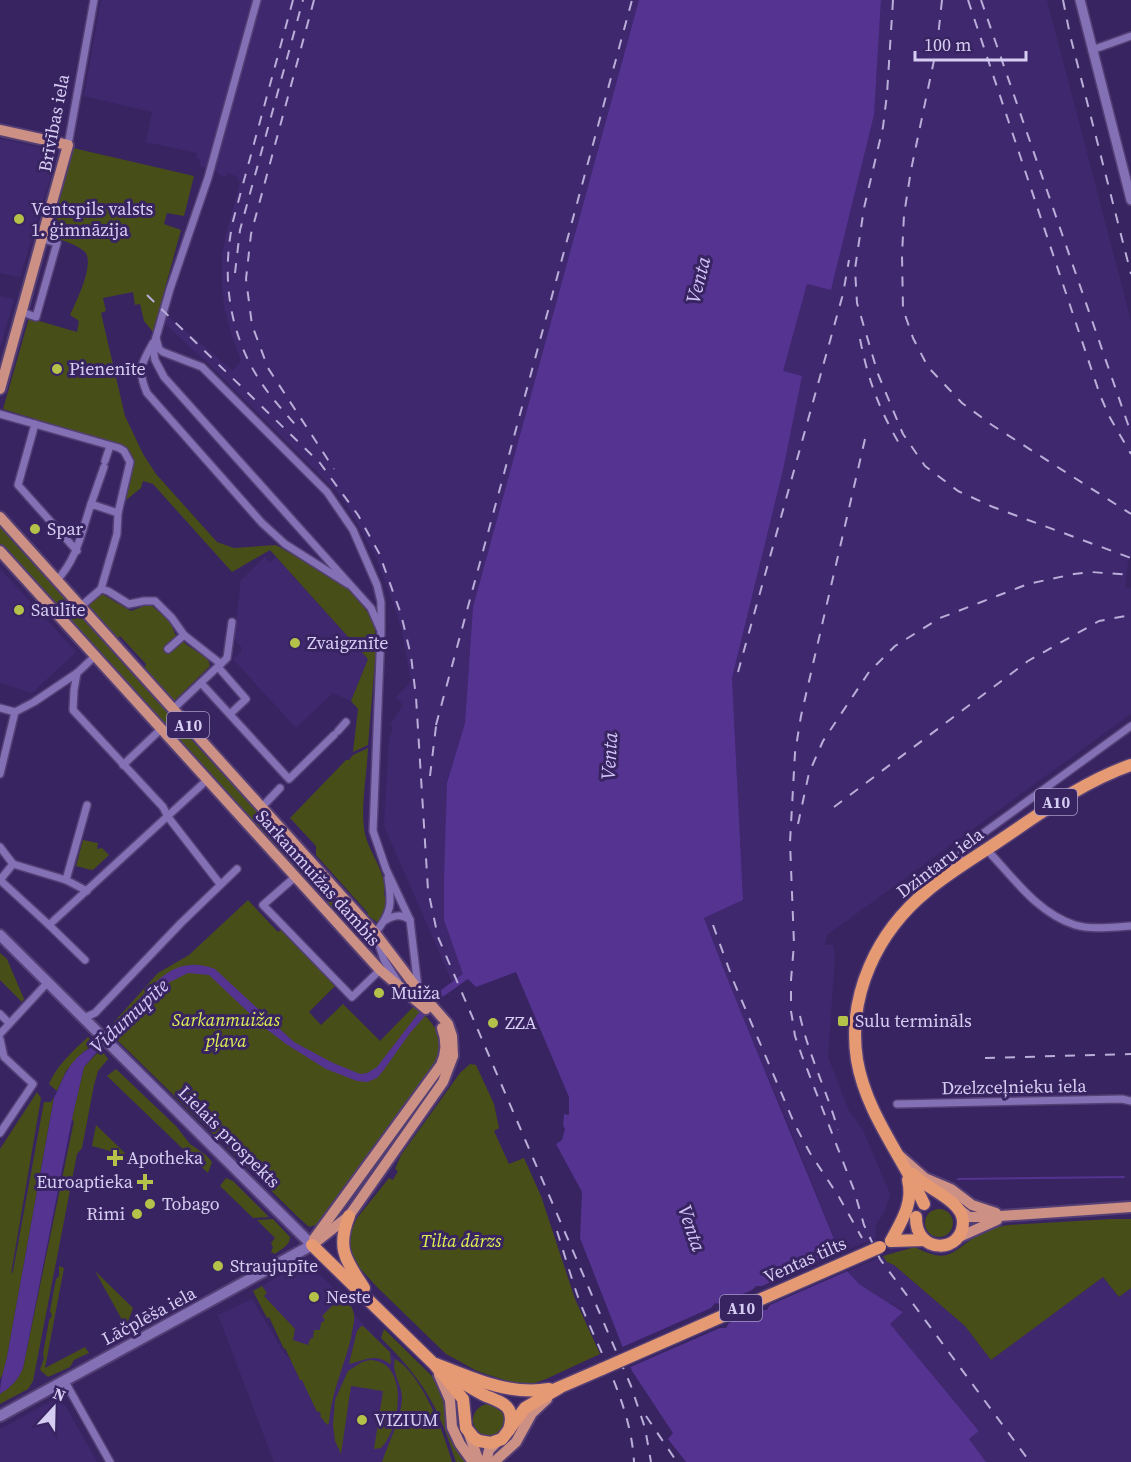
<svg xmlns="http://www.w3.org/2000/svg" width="1131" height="1462" viewBox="0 0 1131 1462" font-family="'Source Serif 4',serif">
  <rect width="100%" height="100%" fill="#392462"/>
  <g fill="#40286e">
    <path d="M101 0H639L473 607 465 723 447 783 444 920 464 974 453 984 384 826 389 739 393 728 390 725 403 705 396 697 411 681 402 631 391 597 376 557 347 505 338 493 208 363 165 324 168 316 233 371 241 361 231 333 224 306 222 281V257L226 234 240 183 236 176 227 173 225 177 217 174 218 172 199 166 201 160 196 158 197 153 146 142 152 112 84 96Z"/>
    <path d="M881 0H1047L1131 321V555L1128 562 1125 587 1131 588V714L827 935 825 945H833L835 957 828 1057 849 1111 863 1130 890 1194 885 1211 875 1226 876 1238 840 1252 787 1121 742 1018 704 918 743 900 732 678 783 470 801 376 782 372 807 284 831 290 874 115Z"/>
    <path d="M0 139 56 151 54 166 20 277 0 273Z"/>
    <path d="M0 296 14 299 0 348Z"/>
    <path d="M265 557 270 563 276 557 368 659 351 701 333 693 296 728 233 659 242 651 241 647 234 638 241 580Z"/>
    <path d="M0 569 76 652 32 693 0 683Z"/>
    <path d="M883 1256 887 1262 894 1265 965 1326 991 1360 1103 1277 1119 1297 1131 1288V1462H986L969 1439 979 1430 889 1324 903 1311 859 1284 847 1272Z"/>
    <path d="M305 1261 342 1296 349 1306 300 1353 255 1290Z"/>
    <path d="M252 1299 285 1354 294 1364 349 1309 398 1361 451 1462H274L218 1315Z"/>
    <path d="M52 1401 65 1405 97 1462H0V1429Z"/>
  </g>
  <g fill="#474e17">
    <path d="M73 148 194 176 184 216 167 213 164 224 181 230 153 332 144 321 140 304 135 305 133 292 103 298 106 311 101 313 125 416 143 454 156 474 217 542 234 548 276 545 345 585 371 616 375 626 376 649 368 745 353 752 358 709 351 701 368 659 270 550 232 572 153 484 143 481 141 488 126 500 134 463 122 446 3 409 29 318 77 332 79 321 70 315C76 302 95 264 85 252 77 244 60 240 50 236Z"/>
    <path d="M0 525 344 904 338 911 331 909 0 547Z"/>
    <path d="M102 594 131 611 144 606H152L170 621 175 634 187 645 208 659 210 666 174 701 172 700 144 670 146 664 120 636 116 640 86 606Z"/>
    <path d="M368 748C367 772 361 805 364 828 366 850 388 872 384 894L385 897 387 895V909L381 920 377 922 367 915 368 913 316 855V846L290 818 346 760H349L353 755Z"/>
    <path d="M83 840 98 843 97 849 102 848 109 855 92 871V868L91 870 76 866Z"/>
    <path d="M248 900 278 932 283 928 336 985 309 1012 321 1025 343 1004 380 1041 415 1005C433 1024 447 1035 437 1063L319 1224 309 1227 299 1218 107 1030 158 973 189 955Z"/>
    <path d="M0 953 7 959 24 999 22 1002 0 980Z"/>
    <path d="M88 1037 95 1044 83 1052 66 1071 57 1091 49 1084C57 1065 73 1051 88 1037Z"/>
    <path d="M101 1049 108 1059 98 1071 94 1085 82 1148 77 1154 33 1381 28 1389 0 1404V1394C11 1387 18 1380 23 1368L74 1121 72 1120 73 1114 84 1067Z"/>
    <path d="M470 1064 476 1065 494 1104 499 1128 494 1131 509 1164 524 1158 541 1196 575 1299 600 1354 546 1379 535 1383H514L477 1371 446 1354 377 1287 358 1266 350 1250 348 1238 357 1218 389 1178 393 1180 398 1171 395 1169 401 1155 460 1073Z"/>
    <path d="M116 1069 176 1126 190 1144 206 1155 212 1162 208 1173 107 1076Z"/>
    <path d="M37 1092 41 1098 11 1274 13 1271 44 1102H51L54 1097 7 1357 3 1374 0 1379V1149Z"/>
    <path d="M96 1125 125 1153 124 1155 92 1146Z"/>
    <path d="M226 1178 233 1181 269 1217 253 1218 220 1186Z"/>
    <circle cx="939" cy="1223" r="14"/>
    <path d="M273 1219 290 1237C290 1246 281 1249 275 1254L271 1252 273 1247 271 1243 275 1238 257 1220Z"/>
    <path d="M1111 1219H1131V1288L1119 1297 1103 1277 991 1360 965 1326 894 1265 887 1262 883 1256 915 1247C951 1266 952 1250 980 1234 988 1229 998 1227 1008 1225Z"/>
    <path d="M59 1266 64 1268 45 1368 85 1347 89 1353 74 1360 70 1367 48 1377 40 1370 44 1358 43 1354 49 1320 52 1316 50 1311 56 1279 59 1276Z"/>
    <path d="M95 1271 133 1308 126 1327 125 1325Z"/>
    <path d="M262 1286 267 1293 264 1296 295 1329 293 1340 308 1345 310 1339 313 1338 314 1330H320L321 1323 325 1320 322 1316 342 1296C347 1300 353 1307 354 1315 355 1322 352 1330 351 1338 344 1367 331 1393 329 1423L327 1425 320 1416 321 1415 319 1411 317 1412 302 1380H300L285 1348 284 1349 269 1317 267 1318 253 1291Z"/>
    <path d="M363 1326 390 1352 391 1363 390 1364C374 1352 364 1361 349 1364L357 1331 360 1327Z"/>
    <path d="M384 1329 439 1383 471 1462H456C438 1405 423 1380 381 1338Z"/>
    <path d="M395 1359C422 1374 444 1433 452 1462H382C389 1441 400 1422 402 1400 403 1386 391 1372 395 1359Z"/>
    <path d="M370 1360C410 1361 401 1429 381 1448L374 1449 383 1391 351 1386 341 1454 335 1441 333 1425 335 1400 348 1371 362 1362Z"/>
    <circle cx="489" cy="1420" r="16"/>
  </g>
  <path fill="#543391" d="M639 0H881L874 115 831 290 807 284 783 371 802 376 783 470 732 678 743 900 704 918C749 1037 800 1153 847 1271L859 1284 903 1312 890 1324 979 1431 969 1439 986 1462H686L668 1439 673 1433 632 1371 580 1238 582 1192 556 1144 562 1140 565 1129 563 1125 564 1114 569 1115V1097L516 972 476 987 468 979 441 998 410 1033 383 1071 377 1078 367 1082 357 1081 326 1069 286 1044 265 1028 209 975 188 973 166 984 97 1052 84 1067 73 1114 23 1368C18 1380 11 1387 0 1394 0 1381 4 1370 7 1357L54 1098C65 1076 68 1060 92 1047 106 1034 119 1020 132 1007 156 981 176 954 215 969L294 1042 331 1062 360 1074 367 1073 377 1067 417 1015 437 993 463 974 444 920V879L447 783 465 723 473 607Z"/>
  <path fill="#392462" d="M842 1250 850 1270 770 1305 767 1310H760L729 1323 726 1328H720L628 1368 620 1348 711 1308 715 1303 721 1304 752 1290 756 1286H762Z"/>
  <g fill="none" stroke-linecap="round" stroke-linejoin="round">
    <path stroke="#543391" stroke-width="2" d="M958 1179 1124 1177"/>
    <g stroke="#543f75" stroke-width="10">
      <g id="minor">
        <path d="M257 0 208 178 170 289 153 348 155 360 164 377 371 608 381 631 373 831 386 869 410 920 418 988"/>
        <path d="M1092 50 1131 36"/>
        <path d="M68 145 94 0"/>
        <path d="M22 312 36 317 57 243 43 239"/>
        <path d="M156 338 159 349 163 352 202 367 327 492 353 530 377 585 381 602V628"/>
        <path d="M153 343C141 364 137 370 147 393L262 523 285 544 348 584"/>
        <path d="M0 414 119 448 124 451 130 462 118 513 117 534 101 589 80 607"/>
        <path d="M35 424 18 485 77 551"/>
        <path d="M105 461 110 446"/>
        <path d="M91 504 104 467"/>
        <path d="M56 581C77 560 82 531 91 504L118 513"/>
        <path d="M101 589 108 591 129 604 144 601H155L172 618 184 635 221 664"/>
        <path d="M168 649 184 635"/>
        <path d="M95 656 77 673 74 690 73 710 163 807 168 817 220 884"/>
        <path d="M218 667 246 699 230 714"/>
        <path d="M201 683 289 779 334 735"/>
        <path d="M0 708 15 712 34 702 77 673"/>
        <path d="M173 709 227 658 232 622"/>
        <path d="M338 731 346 722"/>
        <path d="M123 765 161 729"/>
        <path d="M0 774 15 712"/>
        <path d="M262 807 280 788"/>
        <path d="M0 847 13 864 0 880 49 925 207 780"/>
        <path d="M987 850C1013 877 1037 913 1075 925 1092 930 1113 927 1131 926"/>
        <path d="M13 864 66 880 87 891"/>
        <path d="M942 874 978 837 1131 726"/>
        <path d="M295 877 263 905 352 997 380 970"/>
        <path d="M388 878C392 903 392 913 375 933L384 960 398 982"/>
        <path d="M66 880 87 805"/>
        <path d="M386 920C395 915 401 914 410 920"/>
        <path d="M49 925 85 960"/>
        <path d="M0 1014 9 1023"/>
        <path d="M84 1018 95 1013 181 923 237 869"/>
        <path d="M0 1034 48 982"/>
        <path d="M0 1039 4 1057 33 1084 0 1133"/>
        <path d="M897 1104 1122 1099 1131 1101"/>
        <path d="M64 1380 110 1462"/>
      </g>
    </g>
    <g stroke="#543f75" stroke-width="12">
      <path id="tertiary" d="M1080 0 1131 200"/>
    </g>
    <g stroke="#543f75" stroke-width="14">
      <path id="secondary" d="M0 935 312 1245 0 1416"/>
    </g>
    <g stroke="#543f75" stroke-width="14">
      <g id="primary">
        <path d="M0 130 68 145 0 389"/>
        <path d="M0 517 375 933 419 991 448 1024 452 1036 453 1056 443 1082 349 1216 312 1245"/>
        <path d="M0 551 380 970 426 1009"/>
        <path d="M900 1156 925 1178 951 1189 972 1205 996 1213"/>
        <path d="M960 1210 969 1217H986L1131 1207"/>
        <path d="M957 1238 997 1220"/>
        <path d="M314 1239 441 1065C447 1052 447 1041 442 1028"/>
        <path d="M439 1375 450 1400 452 1427 460 1444 473 1462"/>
        <path d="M469 1434 479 1462"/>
        <path d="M486 1462 489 1450 497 1442"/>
        <path d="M494 1462 516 1442 532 1413 547 1399"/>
      </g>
    </g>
    <g stroke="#543f75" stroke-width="15">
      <g id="trunk">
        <path d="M913 1174C926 1189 962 1200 963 1221 964 1254 915 1255 916 1217"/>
        <path d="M924 1204C902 1156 866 1113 857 1060 847 995 877 932 927 891 951 871 979 855 1005 837 1045 810 1085 781 1131 765"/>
        <path d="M349 1216C336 1249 346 1260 364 1288"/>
        <path d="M891 1241C901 1222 914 1203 908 1180"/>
        <path d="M891 1241 924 1240"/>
        <path d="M312 1245 434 1364 463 1399 466 1428 474 1438 479 1441 491 1443 502 1439 525 1408 559 1388"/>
        <path d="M436 1364C472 1378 510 1396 549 1389"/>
        <path d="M452 1376C463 1383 475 1391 486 1396 504 1403 516 1407 509 1430"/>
        <path d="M551 1391 602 1369"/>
      </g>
    </g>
    <use href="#minor" stroke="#8370b5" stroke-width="7"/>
    <use href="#tertiary" stroke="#8370b5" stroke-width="9"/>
    <use href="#secondary" stroke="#8370b5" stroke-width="10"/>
    <use href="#primary" stroke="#cd9084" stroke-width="10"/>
    <use href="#trunk" stroke="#e69a74" stroke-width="12"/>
    <g stroke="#b8aed8" stroke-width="2" stroke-dasharray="10 10" stroke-linecap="butt">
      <path d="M293 0 233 221C221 278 229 335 262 384 273 400 287 415 300 430"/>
      <path d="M314 0 251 234 246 279 252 325 268 368 334 469"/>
      <path d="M893 0 887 94 883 127 864 208 855 269 857 303 878 374 903 434 925 466 958 491 993 507 1131 558"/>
      <path d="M942 0 937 46 911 170 904 215 902 255 903 309 913 338 928 367 962 403 992 425 1131 514"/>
      <path d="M968 0 1100 395 1109 416 1131 454"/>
      <path d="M981 0 1131 433"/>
      <path d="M1063 0 1070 35 1131 274"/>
      <path d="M235 273 240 230 303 0"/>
      <path d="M147 295 320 463 358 515 379 553 401 614 411 656 416 697 428 890 438 937 631 1386 645 1428 651 1462"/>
      <path d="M860 339C868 380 879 409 900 445"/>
      <path d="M865 439 801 716 795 753 790 842 794 944 791 980V1011L795 1036 802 1056 854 1190 864 1225 880 1259 1030 1462"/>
      <path d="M738 672 843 294 849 260"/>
      <path d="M436 725 632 0"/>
      <path d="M430 776 437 718"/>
      <path d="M834 807 1028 661 1099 621 1131 615"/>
      <path d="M798 824 809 773 823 741 869 672 895 646 940 618 1028 584 1074 574 1091 572 1131 575"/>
      <path d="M713 925 733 980 795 1125 810 1153 839 1197 862 1238"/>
      <path d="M800 1016C809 1056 827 1091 838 1130"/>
      <path d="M985 1058 1131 1054"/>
      <path d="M557 1231C565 1256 572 1281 581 1305 602 1357 631 1406 634 1462"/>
      <path d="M646 1416 677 1462"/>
    </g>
    <g stroke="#543f75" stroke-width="15" stroke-linecap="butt">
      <path id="trunk-bridge" d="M602 1369 880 1247"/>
    </g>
    <use href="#trunk-bridge" stroke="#e69a74" stroke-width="12"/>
  </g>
  <g fill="#b4c24a" stroke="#392462" stroke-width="2">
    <circle cx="19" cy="219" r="6"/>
    <circle cx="57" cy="369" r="6"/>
    <circle cx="35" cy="529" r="6"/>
    <circle cx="19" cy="610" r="6"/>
    <circle cx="295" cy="643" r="6"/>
    <circle cx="379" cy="993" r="6"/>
    <rect x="837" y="1015" width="12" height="12" rx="3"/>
    <circle cx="493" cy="1023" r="6"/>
    <path d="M112 1149h6v6h6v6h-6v6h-6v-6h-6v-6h6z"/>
    <path d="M142 1173h6v6h6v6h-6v6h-6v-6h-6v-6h6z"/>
    <circle cx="150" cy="1204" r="6"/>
    <circle cx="137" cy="1214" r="6"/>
    <circle cx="218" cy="1266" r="6"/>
    <circle cx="314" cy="1297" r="6"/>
    <circle cx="362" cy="1420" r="6"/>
  </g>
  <g text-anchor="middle" stroke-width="6" stroke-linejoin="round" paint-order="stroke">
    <g fill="#392462" stroke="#a69ac7" stroke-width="1.5">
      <rect x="167" y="712" width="42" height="26" rx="4.5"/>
      <rect x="1035" y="789" width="42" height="26" rx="4.5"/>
      <rect x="720" y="1295" width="42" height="26" rx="4.5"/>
    </g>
    <g font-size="16" font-weight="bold" fill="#d5cdf2">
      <text x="188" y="731">A10</text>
      <text x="1056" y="808">A10</text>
      <text x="741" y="1314">A10</text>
    </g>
    <g font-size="18" fill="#d5cdf2" stroke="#392462">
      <text transform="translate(54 123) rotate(-79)" y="6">Brīvības iela</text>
      <text transform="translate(940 863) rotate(-37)" y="6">Dzintaru iela</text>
      <text transform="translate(318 878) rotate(48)" y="6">Sarkanmuižas dambis</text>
      <text transform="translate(1014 1087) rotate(-1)" y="6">Dzelzceļnieku iela</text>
      <text transform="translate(229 1137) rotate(45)" y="6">Lielais prospekts</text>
      <text transform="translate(805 1260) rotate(-24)" y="6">Ventas tilts</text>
      <text transform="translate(149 1316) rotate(-28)" y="6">Lāčplēša iela</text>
    </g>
    <g font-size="18" fill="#d5cdf2" stroke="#392462" text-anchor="start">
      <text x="31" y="215">Ventspils valsts<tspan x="31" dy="21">1. ģimnāzija</tspan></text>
      <text x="69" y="375">Pienenīte</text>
      <text x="47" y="535">Spar</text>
      <text x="31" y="616">Saulīte</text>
      <text x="307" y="649">Zvaigznīte</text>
      <text x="391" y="999">Muiža</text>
      <text x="855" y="1027">Sulu termināls</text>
      <text x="505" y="1029">ZZA</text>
      <text x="127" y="1164">Apotheka</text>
      <text x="133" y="1188" text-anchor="end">Euroaptieka</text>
      <text x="162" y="1210">Tobago</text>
      <text x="125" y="1220" text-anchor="end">Rimi</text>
      <text x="230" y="1272">Straujupīte</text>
      <text x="326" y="1303">Neste</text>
      <text x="374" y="1426">VIZIUM</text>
    </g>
    <g font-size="18" font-style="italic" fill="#def053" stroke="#392462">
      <text x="226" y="1026">Sarkanmuižas<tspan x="226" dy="21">pļava</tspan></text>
      <text x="461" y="1247">Tilta dārzs</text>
    </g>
    <g font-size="20" font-style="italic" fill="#d1c5f8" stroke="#392462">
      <text transform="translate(698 280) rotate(-76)" y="7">Venta</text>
      <text transform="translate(609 756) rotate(-87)" y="7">Venta</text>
      <text transform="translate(129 1016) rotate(-43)" y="7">Vidumupīte</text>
      <text transform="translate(692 1228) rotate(71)" y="7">Venta</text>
    </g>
  </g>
  <g transform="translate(54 1408) rotate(22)" stroke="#392462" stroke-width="4.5" paint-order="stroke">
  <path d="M0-4.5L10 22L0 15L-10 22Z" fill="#d5cdf2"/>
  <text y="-9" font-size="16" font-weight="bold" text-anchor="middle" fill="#d5cdf2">N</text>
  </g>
  <path d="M915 51v9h111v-9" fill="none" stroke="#d5cdf2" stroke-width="3"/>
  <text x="924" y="51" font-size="18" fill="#d5cdf2" stroke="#392462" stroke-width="4.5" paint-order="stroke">100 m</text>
</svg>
